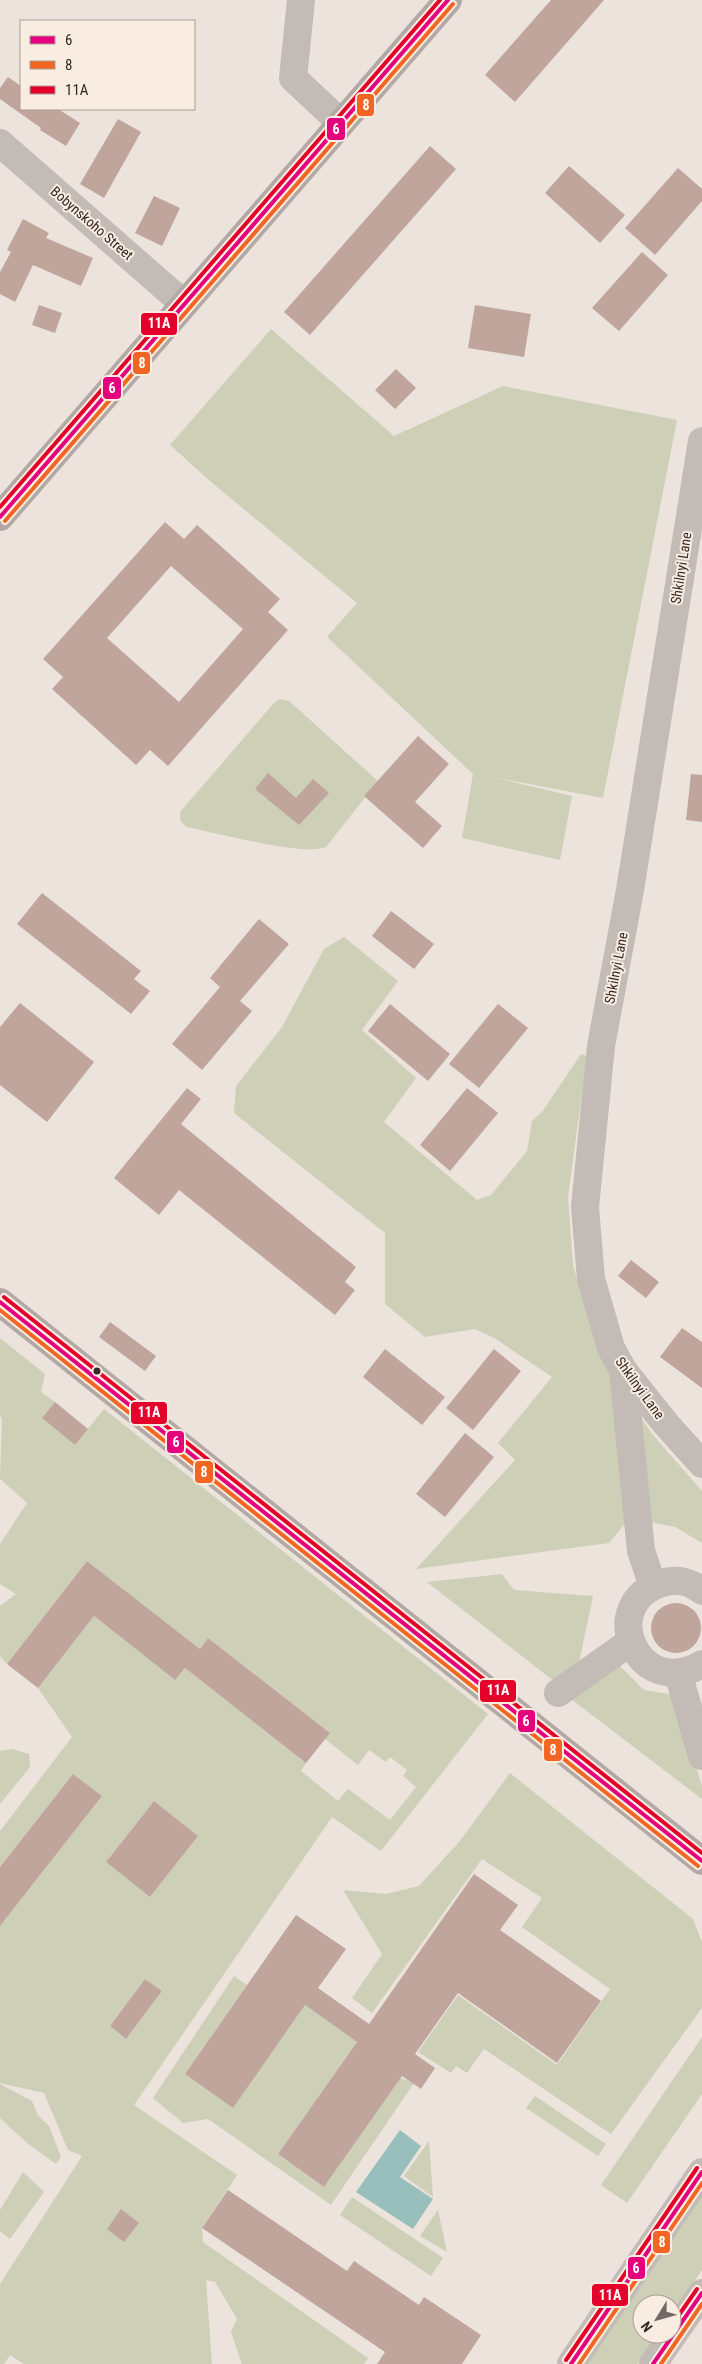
<svg xmlns="http://www.w3.org/2000/svg" width="702" height="2364" viewBox="0 0 702 2364" font-family="'Roboto Condensed',sans-serif">
  <rect width="100%" height="100%" fill="#ebe3dc"/>
  <g fill="#cdd0b6" fill-rule="evenodd">
    <path d="M271 329 394 436 503 386 677 420 603 798 492 777 572 796 560 860 462 838 473 774 327 637 357 603 210 481 170 445Z"/>
    <path d="M280 699 289 701 378 781 326 847C304 857 214 832 186 827L180 820V812L274 703Z"/>
    <path d="M344 937 398 981 362 1030 416 1078 384 1122 477 1200 491 1195 527 1151 532 1121 542 1112 581 1054 587 1056 568 1197 573 1265 587 1313 614 1371 627 1521 609 1543 416 1569 515 1460 498 1443 552 1377 496 1339 475 1329 425 1337 385 1304V1233L234 1113 236 1086 282 1027 324 949Z"/>
    <path d="M0 1338 45 1374 41 1392 55 1402 42 1418 75 1445 104 1409 488 1714 381 1851 332 1817 134 2105 237 2175 202 2228 203 2242 368 2358 364 2364H242L231 2332 237 2319 215 2282 206 2280 212 2364H24L10 2355 4 2364H0V2284L82 2156 68 2150 44 2093 0 2083V1926L102 1796 73 1774 0 1867V1831L72 1737 38 1688 94 1616 175 1680 185 1668 306 1763 301 1771 338 1801 348 1789 390 1820 416 1787 403 1776 407 1770 390 1757 386 1762 369 1750 358 1765 325 1739 330 1733 208 1638 200 1649 87 1561 7 1664 0 1656V1606L16 1594 0 1584V1544L27 1503 0 1479 2 1419 0 1415ZM154 1801 198 1836 150 1897 106 1862ZM145 1979 162 1991 126 2039 110 2026Z"/>
    <path d="M637 1412 653 1435 702 1491V1543L675 1527 650 1522Z"/>
    <path d="M502 1574 514 1590 593 1596 579 1663 555 1682 427 1582Z"/>
    <path d="M614 1660 644 1690 675 1695 702 1786V1799L567 1696Z"/>
    <path d="M12 1749 29 1754 30 1767 0 1804V1751Z"/>
    <path d="M510 1773 693 1919 702 1942V2008L611 2134 484 2049 467 2073 456 2066 451 2073 418 2052 458 1995 557 2065 610 1989 522 1927 542 1898 482 1859 372 2013 352 1998 382 1954 343 1890 386 1894 419 1886 459 1842Z"/>
    <path d="M234 1976 247 1985 185 2074 233 2107 305 2005 357 2042 278 2154 324 2187 400 2078 414 2083 331 2205 208 2119 183 2123 153 2098Z"/>
    <path d="M702 2037V2094L627 2203 601 2185Z"/>
    <path d="M0 2084 32 2101 38 2115 49 2126 61 2157 56 2164 27 2143 0 2118Z"/>
    <path d="M535 2096 606 2144 598 2156 526 2108Z"/>
    <path d="M429 2141 433 2197 404 2176Z"/>
    <path d="M23 2172 44 2192 10 2239 0 2231V2210Z"/>
    <path d="M702 2194V2270L672 2313V2304H642V2334H658L637 2364H585Z"/>
    <path d="M352 2197 443 2258 431 2276 340 2215Z"/>
    <path d="M438 2210 447 2252 420 2236Z"/>
  </g>
  <path fill="#98bfbb" d="M400 2130 421 2146 400 2177 433 2199 413 2229 356 2192Z"/>
  <g fill="#c0a59d" fill-rule="evenodd">
    <path d="M551 0H604L515 102 485 75Z"/>
    <path d="M8 77 21 86V109H58L80 123 66 146 40 130 41 128 0 99V88Z"/>
    <path d="M118 119 141 132 104 198 80 184Z"/>
    <path d="M430 146 456 169 310 335 284 312Z"/>
    <path d="M569 166 625 215 600 243 545 193Z"/>
    <path d="M678 168 702 189V201L655 255 625 228Z"/>
    <path d="M154 196 180 208 162 246 135 233Z"/>
    <path d="M23 219 49 233 46 238 93 258 81 286 33 265 15 302 0 294V272L11 252 7 250Z"/>
    <path d="M642 252 668 275 619 331 592 308Z"/>
    <path d="M39 305 62 313 55 333 32 325Z"/>
    <path d="M475 305 531 314 524 357 468 348Z"/>
    <path d="M396 369 416 388 395 409 375 390Z"/>
    <path d="M165 522 184 539 197 525 280 599 268 612 288 630 168 766 150 750 136 765 52 689 63 677 43 659ZM171 566 243 629 179 702 107 638Z"/>
    <path d="M418 736 449 764 415 802 442 826 423 848 364 796Z"/>
    <path d="M268 773 296 798 313 779 329 793 299 825 255 789Z"/>
    <path d="M691 774 702 775V822L686 820Z"/>
    <path d="M42 893 141 971 134 979 150 991 131 1014 17 924Z"/>
    <path d="M391 911 434 944 414 969 372 936Z"/>
    <path d="M259 919 289 944 240 1001 252 1011 202 1070 172 1044 220 987 210 978Z"/>
    <path d="M20 1003 94 1062 47 1122 0 1085V1027Z"/>
    <path d="M390 1004 450 1054 428 1081 368 1031Z"/>
    <path d="M498 1004 528 1028 479 1088 449 1064Z"/>
    <path d="M187 1088 201 1099 181 1124 356 1267 345 1282 355 1290 335 1315 179 1190 159 1215 114 1178Z"/>
    <path d="M467 1088 498 1113 450 1171 420 1145Z"/>
    <path d="M631 1260 659 1282 646 1298 618 1276Z"/>
    <path d="M110 1322 156 1356 145 1371 99 1337Z"/>
    <path d="M682 1328 702 1342V1388L660 1357Z"/>
    <path d="M385 1349 445 1397 422 1425 363 1377Z"/>
    <path d="M494 1349 521 1371 473 1430 446 1408Z"/>
    <path d="M55 1402 88 1429 75 1445 42 1418Z"/>
    <path d="M465 1433 494 1457 445 1517 416 1494Z"/>
    <path d="M87 1561 200 1649 208 1638 330 1733 306 1763 185 1668 175 1680 94 1616 38 1688 7 1664Z"/>
    <circle cx="676" cy="1628" r="25"/>
    <path d="M73 1774 102 1796 0 1926V1867Z"/>
    <path d="M154 1801 198 1836 150 1897 106 1862Z"/>
    <path d="M474 1874 518 1905 500 1930 601 2001 557 2063 458 1993 415 2054 435 2068 421 2089 402 2076 324 2187 278 2154 357 2042 305 2005 233 2108 185 2074 296 1915 346 1949 318 1988 369 2024Z"/>
    <path d="M145 1979 162 1991 126 2039 110 2026Z"/>
    <path d="M228 2190 347 2271 354 2261 419 2305 424 2297 481 2335 462 2364H377L385 2352 202 2228Z"/>
    <path d="M121 2209 139 2223 124 2242 107 2229Z"/>
  </g>
  <g fill="none" stroke-linecap="round" stroke-linejoin="round">
    <g stroke="#c3bbb6" stroke-width="28">
      <path d="M301 0 293 78 341 123"/>
      <path d="M0 143 184 304"/>
      <path d="M702 441 630 890 601 1046 585 1207 591 1279 611 1348 623 1370 666 1424 702 1464"/>
      <path d="M623 1370 641 1551 653 1586"/>
      <path d="M702 1591C691 1582 676 1578 662 1583 595 1605 639 1702 702 1664"/>
      <path d="M678 1673 702 1756"/>
      <path d="M558 1693 630 1642"/>
      <path d="M571 2364 702 2172"/>
      <path d="M653 2364 702 2293"/>
    </g>
    <g stroke="#b2a9a5" stroke-width="28">
      <path d="M0 517 448 0"/>
      <path d="M0 1302 702 1861"/>
    </g>
    <g stroke="#f9ede2" stroke-width="8">
      <g id="bus-1">
        <path d="M0 517 448 0"/>
        <path d="M0 1302 702 1861"/>
        <path d="M571 2364 702 2172"/>
        <path d="M653 2364 702 2293"/>
      </g>
    </g>
    <g stroke="#f9ede2" stroke-width="8">
      <g id="bus-2">
        <path d="M5 521 453 4"/>
        <path d="M0 1310 698 1866"/>
        <path d="M579 2364 702 2183"/>
        <path d="M661 2364 702 2304"/>
      </g>
    </g>
    <g stroke="#f9ede2" stroke-width="8">
      <g id="bus-3">
        <path d="M0 507 440 0"/>
        <path d="M4 1297 702 1853"/>
        <path d="M672 2325 697 2289"/>
        <path d="M566 2360 697 2168"/>
      </g>
    </g>
    <use href="#bus-1" stroke="#e5007d" stroke-width="4"/>
    <use href="#bus-2" stroke="#f26522" stroke-width="4"/>
    <use href="#bus-3" stroke="#e4002b" stroke-width="4"/>
  </g>
  <circle fill="#342825" stroke="#f9ede2" stroke-width="2" cx="97" cy="1371" r="4.5"/>
  <g text-anchor="middle" stroke-width="4" stroke-linejoin="round" paint-order="stroke">
    <g font-size="14" fill="#342825" stroke="#f9ede2">
      <text transform="translate(92 223) rotate(41)" y="5">Bobynskoho Street</text>
      <text transform="translate(681 568) rotate(-81)" y="5">Shkilnyi Lane</text>
      <text transform="translate(616 968) rotate(-79)" y="5">Shkilnyi Lane</text>
      <text transform="translate(640 1388) rotate(54)" y="5">Shkilnyi Lane</text>
    </g>
  </g>
  <g stroke="#f9ede2" stroke-width="2">
    <rect x="356" y="93" width="19" height="24" rx="5" fill="#f26522"/>
    <rect x="326" y="117" width="20" height="24" rx="5" fill="#e5007d"/>
    <rect x="140" y="312" width="38" height="24" rx="5" fill="#e4002b"/>
    <rect x="132" y="351" width="19" height="24" rx="5" fill="#f26522"/>
    <rect x="102" y="376" width="20" height="24" rx="5" fill="#e5007d"/>
    <rect x="130" y="1401" width="38" height="24" rx="5" fill="#e4002b"/>
    <rect x="166" y="1430" width="19" height="24" rx="5" fill="#e5007d"/>
    <rect x="194" y="1460" width="20" height="24" rx="5" fill="#f26522"/>
    <rect x="479" y="1679" width="38" height="24" rx="5" fill="#e4002b"/>
    <rect x="517" y="1709" width="19" height="24" rx="5" fill="#e5007d"/>
    <rect x="543" y="1738" width="20" height="24" rx="5" fill="#f26522"/>
    <rect x="652" y="2230" width="19" height="24" rx="5" fill="#f26522"/>
    <rect x="627" y="2256" width="19" height="24" rx="5" fill="#e5007d"/>
    <rect x="591" y="2283" width="38" height="24" rx="5" fill="#e4002b"/>
  </g>
  <g font-size="14" text-anchor="middle" font-weight="bold" fill="#fff">
    <text x="366" y="110">8</text>
    <text x="336" y="134">6</text>
    <text x="159" y="328">11А</text>
    <text x="142" y="368">8</text>
    <text x="112" y="393">6</text>
    <text x="149" y="1417">11А</text>
    <text x="176" y="1447">6</text>
    <text x="204" y="1477">8</text>
    <text x="498" y="1695">11А</text>
    <text x="526" y="1726">6</text>
    <text x="553" y="1755">8</text>
    <text x="662" y="2247">8</text>
    <text x="636" y="2273">6</text>
    <text x="610" y="2300">11А</text>
  </g>
  <rect x="20" y="20" width="175" height="90" fill="#f9ede2" stroke="#aa9e96"/>
  <rect x="30" y="36" width="25" height="8" fill="#e5007d" stroke="#aa9e96"/>
  <text x="65" y="45" font-size="15" fill="#342825">6</text>
  <rect x="30" y="61" width="25" height="8" fill="#f26522" stroke="#aa9e96"/>
  <text x="65" y="70" font-size="15" fill="#342825">8</text>
  <rect x="30" y="86" width="25" height="8" fill="#e4002b" stroke="#aa9e96"/>
  <text x="65" y="95" font-size="15" fill="#342825">11А</text>
  <g transform="translate(657 2319) rotate(233)"><circle r="24" fill="#f9ede2" stroke="#aa9e96"/>
  <path d="M0-4L9 19L0 12L-9 19Z" fill="#746965"/>
  <text y="-8" font-size="14" font-weight="bold" text-anchor="middle" fill="#342825">N</text>
  </g>
</svg>
